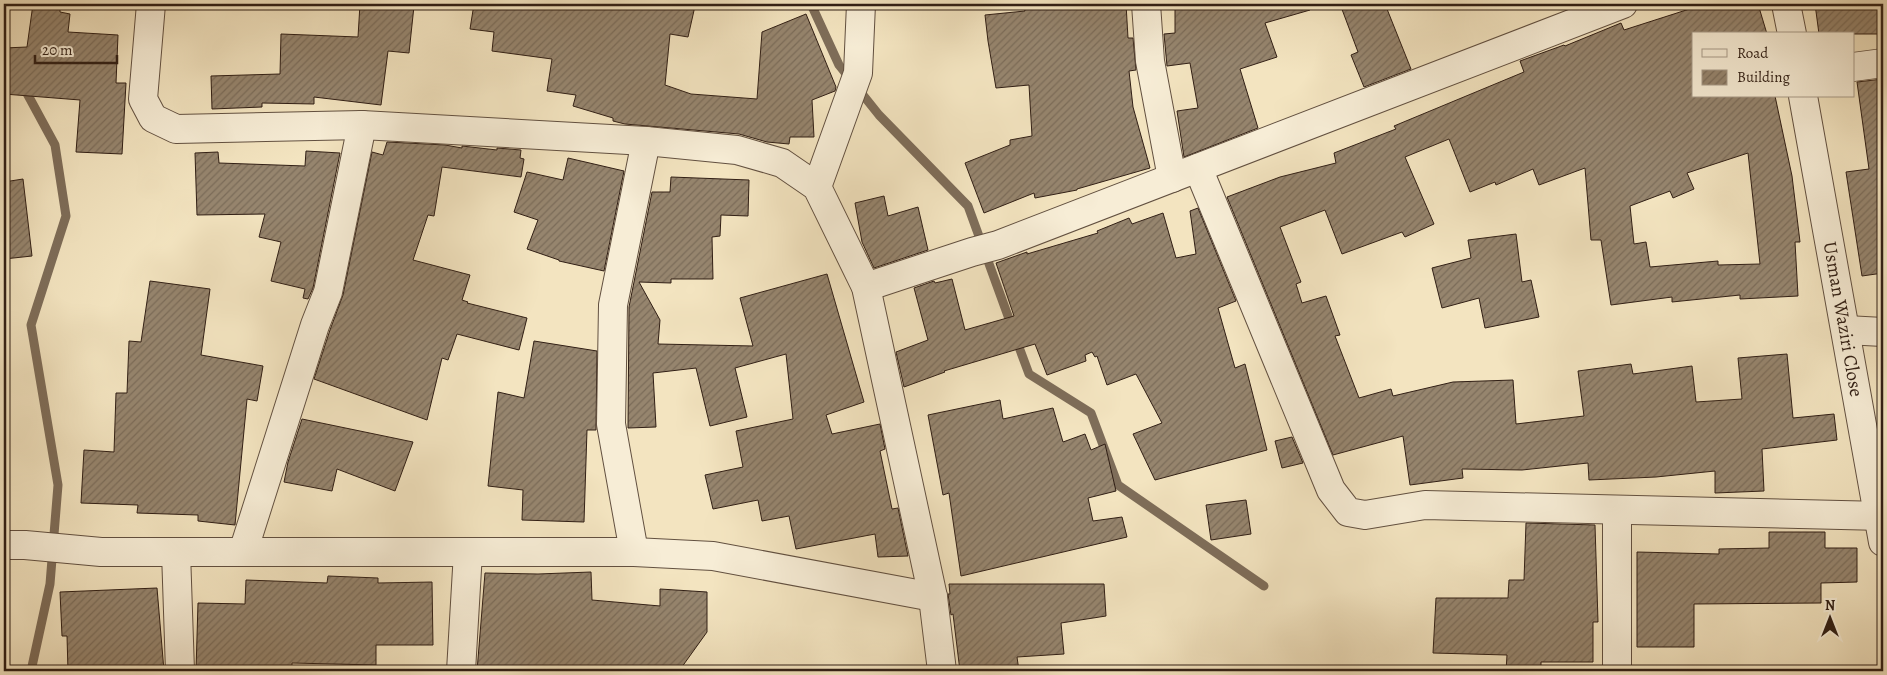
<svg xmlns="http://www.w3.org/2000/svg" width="1887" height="675" viewBox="0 0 1887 675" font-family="Alegreya,serif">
  <defs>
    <pattern id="building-hatch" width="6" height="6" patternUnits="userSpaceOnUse" patternTransform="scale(1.25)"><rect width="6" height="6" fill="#96856e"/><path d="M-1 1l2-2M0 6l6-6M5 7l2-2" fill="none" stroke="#7b6c59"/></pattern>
  </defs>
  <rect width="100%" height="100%" fill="#f3e4c0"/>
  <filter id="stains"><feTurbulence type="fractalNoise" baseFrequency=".004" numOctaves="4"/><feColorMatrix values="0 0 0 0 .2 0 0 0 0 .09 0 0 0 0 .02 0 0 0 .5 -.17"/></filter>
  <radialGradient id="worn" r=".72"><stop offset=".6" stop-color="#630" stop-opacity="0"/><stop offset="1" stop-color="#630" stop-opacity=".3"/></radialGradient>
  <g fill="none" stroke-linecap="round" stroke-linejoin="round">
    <g stroke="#7e6d59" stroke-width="9">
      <path d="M811 4 839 65 879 115 968 206 1012 327"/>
      <path d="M4 5V4"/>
      <path d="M23 86 55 145 66 216 31 325 58 485 50 584 31 671"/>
      <path d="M1016 339 1029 374 1091 413 1118 485 1264 586"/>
    </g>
  </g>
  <g fill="url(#building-hatch)" stroke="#311f15" fill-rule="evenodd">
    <path d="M33 4H60V12L70 14 68 32 118 35 116 83H126L122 154 76 152 80 100 4 94V48L27 47Z"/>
    <path d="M360 4 414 6 409 53 388 51 381 105 314 97V104L262 103V107L212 109 211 76 280 74 281 34 358 37Z"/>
    <path d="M474 4H681L695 6 688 37 670 34 665 85 691 94 757 99 762 32 806 14 836 87 835 91 812 100 814 137H790L789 144 767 142 739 134 625 124 613 121V118L573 106 576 95 547 91 552 59 492 51 494 32 470 29Z"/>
    <path d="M1023 4H1126L1128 38H1133L1136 70 1129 71 1133 107 1150 168 1077 189V190L1035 198 1034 193 984 213 965 163 1010 145V140L1032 136 1029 85 996 88 988 41 985 15 1025 11Z"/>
    <path d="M1175 4H1309L1310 10 1265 23 1277 57 1240 69 1258 128 1184 157 1177 111 1198 108 1190 63 1167 66 1164 34 1175 33Z"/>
    <path d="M1340 4H1385L1411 69 1364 87 1351 55 1358 52Z"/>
    <path d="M1705 4H1758L1767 34H1693V96H1775L1792 176 1800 242H1795L1798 296 1740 299V295L1672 302V297L1611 305 1601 240H1591L1585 168 1539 185 1533 169 1496 185 1495 182 1470 192 1449 139 1405 157 1434 224 1405 237 1402 232 1342 254 1325 210 1280 227 1301 282 1296 284 1302 303 1326 296 1340 335 1335 336 1359 398 1391 389 1393 396 1453 382 1513 380 1516 424 1584 416 1578 371 1631 364 1633 374 1692 366 1696 402 1742 399 1738 358 1787 354 1793 418 1834 414 1837 440 1762 449 1764 491 1715 493V471L1656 477 1589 480 1588 463 1522 470 1462 469 1463 478 1410 485 1403 436 1333 455 1227 197 1280 177 1336 163 1334 153 1396 129 1394 126 1524 72 1520 61 1564 45 1565 46 1621 23 1624 30ZM1748 153 1760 264 1718 265V261L1650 267 1646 242 1634 244 1630 206 1670 191 1673 198 1694 189 1687 173Z"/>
    <path d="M1815 4H1877L1882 34H1819Z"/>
    <path d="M1883 79V174H1881L1883 192V273L1862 276 1846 172 1869 169 1857 82Z"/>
    <path d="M387 142 445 145 462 148V146L497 150V148L521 150 520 158 524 159 521 177 442 167 434 216 428 215 413 260 470 275 462 300 468 302 467 303 527 318 519 350 457 334 448 360 442 358 427 420 314 379 330 330 343 295 372 152 383 155Z"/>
    <path d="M306 151 340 153 313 288 308 299 303 298 305 289 271 281 281 242 259 237 265 214 197 215 195 153 218 152 219 163 305 166Z"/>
    <path d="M568 158 624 171 604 271 559 261V260L527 249 538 220 514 212 527 172 563 180Z"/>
    <path d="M671 177 749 180 748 216 721 215 720 236 712 237 713 279H671V283L639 282 660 320 658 344 753 346 740 298 827 274 864 402 826 415 832 434 880 424 885 449 880 451 892 509 898 508 908 556 878 557 875 534 796 549 789 516 762 521 758 500 713 509 705 475 743 467 736 431 793 419 786 354 735 368 747 417 710 426 696 368 653 373 656 427 628 428 629 307 652 192H670Z"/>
    <path d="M23 179 32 256 4 259V182Z"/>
    <path d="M884 196 888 216 918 207 928 250 874 268 862 242 855 203Z"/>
    <path d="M1198 208 1236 301 1218 308 1235 368 1245 364 1267 450 1155 480 1133 434 1162 423 1136 374 1107 385 1097 356 1095 357 1092 352 1085 355 1086 361 1047 375 1035 344 944 371 945 372 904 387 896 352 928 340 914 288 934 281 935 283 952 279 965 330 1014 316 996 263 1027 252V254L1098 233 1097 231 1129 218 1132 224 1163 213 1176 258 1196 254 1190 211Z"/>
    <path d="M1516 234 1522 282 1531 280 1539 317 1485 328 1479 298 1442 308 1432 268 1471 258 1468 240Z"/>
    <path d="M150 281 210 289 201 355 263 366 257 401 247 399 235 525 198 521V515L137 513 138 505 81 503 84 450 114 452 116 393H127L129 341 141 342Z"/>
    <path d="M534 341 597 351 596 430H587L584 522 522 520 523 490 488 486 498 392 524 398Z"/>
    <path d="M1000 400 1003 419 1053 408 1063 442 1085 434 1091 450 1105 444 1116 491 1088 498 1093 521 1122 517 1127 537 961 576 949 493 943 495 928 415Z"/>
    <path d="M302 419 413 442 395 491 337 469 332 491 284 482 288 462Z"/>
    <path d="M1292 437 1303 463 1282 468 1275 441Z"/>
    <path d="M1246 500 1251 534 1211 540 1206 505Z"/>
    <path d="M1526 523 1595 525 1598 622H1593V662H1541V671H1506L1507 655 1433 653 1436 598H1508L1509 580H1524Z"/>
    <path d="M1769 532H1825V548H1857V582L1821 583V603L1694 604V647H1637V552L1719 554V549L1769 548Z"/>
    <path d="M591 572 592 600 660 606V589L707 592V632L679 671H654V667L598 666V671H477L485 573 538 574Z"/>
    <path d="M328 576 378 578V583L432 582 433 645H376V665L292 663V671H196L198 603 245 604 246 580 327 583Z"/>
    <path d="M949 584H1104L1106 616 1061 623 1064 654 1017 657 1019 671H960L953 614 951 615 948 594H950Z"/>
    <path d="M157 588 164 671H68L67 636H62L60 592Z"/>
  </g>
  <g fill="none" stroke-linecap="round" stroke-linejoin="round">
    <g stroke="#625040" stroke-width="30">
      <g id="street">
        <path d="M151 4 143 99 153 118 176 129 362 125 646 141 737 150 782 163 817 187 866 287 933 597 942 671"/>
        <path d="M1146 4 1150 61 1172 178"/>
        <path d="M1786 4 1792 34"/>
        <path d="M1853 67 1883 63"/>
        <path d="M1803 96 1883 542"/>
        <path d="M1198 168 1331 490 1348 512 1365 515 1425 505 1883 516"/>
        <path d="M817 187 858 73 861 4"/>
        <path d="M866 287 972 252 998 245 1623 4"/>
        <path d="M1846 330 1883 332"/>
        <path d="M1617 510V671"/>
        <path d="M4 545H25L101 552H634L713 556 933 597"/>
        <path d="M176 552 180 671"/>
        <path d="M243 552 315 325 328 292 362 125"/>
        <path d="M634 552 611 424 613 305 646 141"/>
        <path d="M461 671 468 552"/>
      </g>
    </g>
    <use href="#street" stroke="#f7edd6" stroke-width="28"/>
  </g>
  <g text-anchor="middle" stroke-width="4" stroke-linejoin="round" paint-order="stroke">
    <g font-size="19" fill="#311f15" stroke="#f7edd6">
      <text transform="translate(1844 319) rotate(80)" y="7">Usman Waziri Close</text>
    </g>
  </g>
  <rect width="1887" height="675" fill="none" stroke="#f3e4c0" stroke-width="20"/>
  <rect x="5" y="5" width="1877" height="665" fill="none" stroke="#311f15" stroke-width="2.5"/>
  <rect x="10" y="10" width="1867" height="655" fill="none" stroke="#311f15"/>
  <rect x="1692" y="32" width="162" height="65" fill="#f7edd6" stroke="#a89b89"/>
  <rect x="1702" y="49" width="25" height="8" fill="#f7edd6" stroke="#a89b89"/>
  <text x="1737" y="58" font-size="15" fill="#311f15">Road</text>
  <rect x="1702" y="70" width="25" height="15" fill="url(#building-hatch)" stroke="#a89b89"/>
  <text x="1737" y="82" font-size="15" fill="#311f15">Building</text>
  <g transform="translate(1830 618)" stroke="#f7edd6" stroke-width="4" paint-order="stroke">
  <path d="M0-4L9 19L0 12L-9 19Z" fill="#311f15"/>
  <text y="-8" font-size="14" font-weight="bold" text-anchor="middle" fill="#311f15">N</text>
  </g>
  <path d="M35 55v8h82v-8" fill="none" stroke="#311f15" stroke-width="2.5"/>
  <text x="42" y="55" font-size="15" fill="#311f15" stroke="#f7edd6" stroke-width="4" paint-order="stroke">20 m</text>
  <rect width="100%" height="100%" filter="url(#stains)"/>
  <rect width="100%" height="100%" fill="url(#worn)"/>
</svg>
